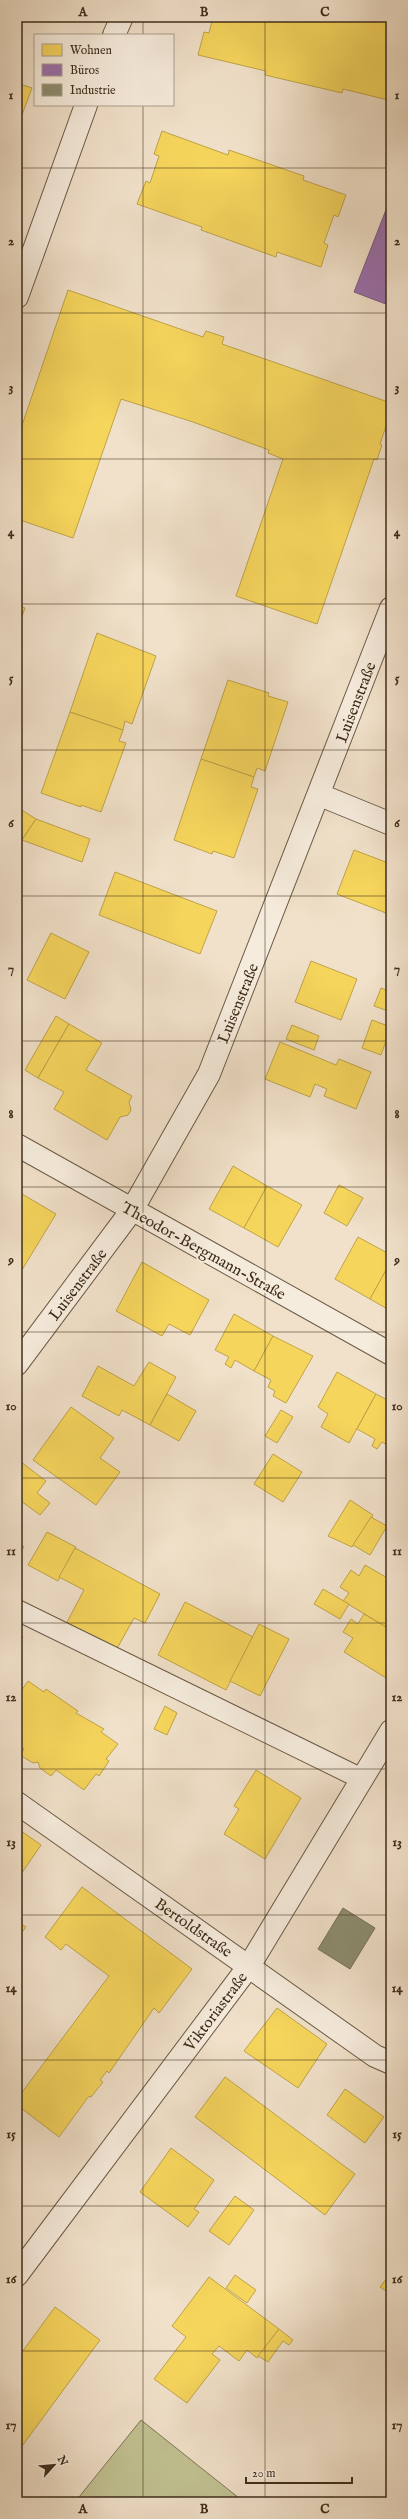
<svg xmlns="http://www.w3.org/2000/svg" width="408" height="2519" viewBox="0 0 408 2519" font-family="'IM FELL English',serif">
  <rect width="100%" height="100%" fill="#f1e1ca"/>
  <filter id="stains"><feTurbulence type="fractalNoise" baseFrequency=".005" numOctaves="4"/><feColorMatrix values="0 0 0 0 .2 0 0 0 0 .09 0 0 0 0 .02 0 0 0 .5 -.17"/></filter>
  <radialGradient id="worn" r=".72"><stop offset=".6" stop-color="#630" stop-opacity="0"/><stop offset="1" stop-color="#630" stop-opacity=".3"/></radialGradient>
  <path fill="#c1c192" stroke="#807756" d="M141 2420 244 2502H75Z"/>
  <g fill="#f6d55c" stroke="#bfa348">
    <path d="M213 17H369L391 22V66L389 76H391V87L388 100 343 89 342 93 265 75 266 71 198 55 204 32 209 33Z"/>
    <path d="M17 83 32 88 17 128Z"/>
    <path d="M162 131 228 155 229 150 304 176 303 180 346 195 338 217 334 215 324 243 328 245 321 267 277 252 276 257 201 230 202 227 137 204 146 181 150 183 159 156 154 154Z"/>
    <path d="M68 290 203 337 206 331 224 337 222 344 391 403V411L380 444 382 445 377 460 374 459 317 624 236 596 283 459 268 453 269 450 193 422 121 399 73 538 17 519V440Z"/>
    <path d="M17 605 25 608 17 630Z"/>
    <path d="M97 633 156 656 132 724 125 721 123 730 70 712Z"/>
    <path d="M228 680 269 693 268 696 288 702 265 771 257 768 254 777 201 759Z"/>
    <path d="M70 712 123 730 119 741 126 743 101 812 81 805V807L41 793Z"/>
    <path d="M201 759 254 777 251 787 258 789 234 858 213 851 212 854 174 840Z"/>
    <path d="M17 807 36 819 17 847Z"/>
    <path d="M36 819 90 839 82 862 22 840Z"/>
    <path d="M354 850 391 864V915L337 894Z"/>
    <path d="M115 872 217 911 200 954 99 915Z"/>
    <path d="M51 933 89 952 65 999 27 980Z"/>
    <path d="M311 961 357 979 341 1020 295 1002Z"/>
    <path d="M381 988 391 992V1012L374 1006Z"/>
    <path d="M56 1016 69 1024 38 1078 25 1070Z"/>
    <path d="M372 1020 391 1027 381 1055 362 1048Z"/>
    <path d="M69 1024 102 1043 86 1070 132 1096 129 1102 131 1110 128 1115 120 1117 107 1140 54 1109 64 1092 38 1078Z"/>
    <path d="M292 1025 319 1036 314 1050 286 1039Z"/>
    <path d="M280 1042 336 1065 339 1059 371 1072 356 1109 324 1096 327 1089 315 1084 310 1097 265 1079Z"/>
    <path d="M233 1166 267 1186 244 1228 209 1209Z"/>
    <path d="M339 1185 363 1198 347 1226 324 1213Z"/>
    <path d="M267 1186 302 1205 278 1247 244 1228Z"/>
    <path d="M17 1191 56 1214 17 1278Z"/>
    <path d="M358 1237 391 1255V1261L370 1299 335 1279Z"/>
    <path d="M391 1261V1311L370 1299Z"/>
    <path d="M142 1262 209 1300 190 1335 169 1324 162 1336 116 1311Z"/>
    <path d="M234 1314 273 1336 254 1371 235 1360 231 1368 225 1364 229 1357 215 1350Z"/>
    <path d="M273 1336 313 1356 286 1403 273 1396 275 1391 268 1387 271 1380 254 1371Z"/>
    <path d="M149 1362 176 1377 150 1425 122 1410 119 1416 82 1396 98 1366 134 1386Z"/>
    <path d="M337 1372 376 1394 349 1443 321 1427 328 1414 318 1407Z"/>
    <path d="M167 1394 196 1411 179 1441 150 1425Z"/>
    <path d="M376 1394 391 1402V1447L382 1442 377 1449 372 1446 375 1439 357 1429Z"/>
    <path d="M71 1407 114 1438 100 1458 120 1472 96 1505 33 1460Z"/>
    <path d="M281 1410 293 1417 277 1443 265 1436Z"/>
    <path d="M273 1454 302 1472 283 1502 254 1484Z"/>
    <path d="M21 1462 46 1481 37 1493 50 1503 40 1515 17 1498V1468Z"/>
    <path d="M350 1500 373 1515 352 1547 328 1536Z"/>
    <path d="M371 1517 387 1526 370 1555 353 1545Z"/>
    <path d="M47 1532 76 1547 58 1581 28 1565Z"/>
    <path d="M17 1542 24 1547 17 1556Z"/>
    <path d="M75 1548 160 1594 145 1623 134 1618 115 1652 65 1626 84 1590 59 1577Z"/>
    <path d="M365 1565 391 1580V1630L343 1601 349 1593 340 1587 351 1570 359 1576Z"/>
    <path d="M323 1589 349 1604 340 1619 314 1604Z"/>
    <path d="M185 1602 253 1637 226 1690 158 1655Z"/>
    <path d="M364 1614 391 1630V1681L344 1652 353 1638 343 1632 351 1619 358 1624Z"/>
    <path d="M259 1624 289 1639 260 1696 230 1681Z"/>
    <path d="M17 1633 23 1637 17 1645Z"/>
    <path d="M28 1681 44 1692 46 1689 78 1711 76 1713 104 1729 101 1732 118 1744 106 1759 109 1761 99 1776 96 1774 84 1790 56 1770 51 1776 40 1768 38 1762 33 1763 20 1755 24 1749 17 1743V1697Z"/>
    <path d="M165 1706 177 1713 167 1735 154 1729Z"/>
    <path d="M256 1770 301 1798 265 1859 224 1834 239 1809 234 1806Z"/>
    <path d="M17 1828 41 1845 17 1880Z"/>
    <path d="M82 1887 192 1969 159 2013 154 2008 109 2073 107 2071 100 2080 103 2082 91 2097 89 2096 59 2137 17 2105V2099L109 1976 66 1944 61 1950 45 1937Z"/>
    <path d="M17 1921 26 1927 17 1939Z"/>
    <path d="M277 2008 327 2044 298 2088 244 2051Z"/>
    <path d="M225 2077 355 2174 325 2215 195 2117Z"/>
    <path d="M345 2089 384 2117 365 2143 327 2115Z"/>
    <path d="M171 2148 214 2180 194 2209 199 2212 188 2227 140 2192Z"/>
    <path d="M17 2162 22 2165 17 2171Z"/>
    <path d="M235 2196 254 2210 229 2245 209 2231Z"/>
    <path d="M391 2273V2294L380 2287Z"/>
    <path d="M235 2275 256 2290 247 2303 226 2288Z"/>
    <path d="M209 2277 279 2329 257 2358 247 2350 239 2361 219 2346 212 2354 220 2360 187 2403 154 2379 186 2337 172 2326Z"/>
    <path d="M55 2307 100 2340 17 2453V2359Z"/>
    <path d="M279 2329 293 2340 289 2345 283 2341 268 2362 258 2356Z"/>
  </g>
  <path fill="#9970ab" stroke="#7e5c80" d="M391 197V306L354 292Z"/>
  <path fill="#8c8c6e" stroke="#757055" d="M343 1908 375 1928 350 1969 318 1949Z"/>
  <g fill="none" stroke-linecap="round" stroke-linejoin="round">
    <g stroke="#6b5a46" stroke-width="22">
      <path id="lane" d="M17 1610 362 1779"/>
    </g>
    <g stroke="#6b5a46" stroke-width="24">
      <g id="street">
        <path d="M114 35 122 17"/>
        <path d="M17 297 86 105"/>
        <path d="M320 795 391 824"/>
        <path d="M17 1145 391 1354"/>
        <path d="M17 1364 132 1210 209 1074 391 608"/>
        <path d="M17 1803 375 2056 391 2063"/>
        <path d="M17 2275 249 1966 391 1731"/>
      </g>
    </g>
    <use href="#lane" stroke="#f6ecdd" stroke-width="20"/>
    <use href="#street" stroke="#f6ecdd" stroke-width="22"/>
  </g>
  <path fill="none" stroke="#3e2d1a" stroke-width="1" stroke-opacity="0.55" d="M143 17V35M265 17V2502M143 105V2502M17 168H391M17 313H391M17 459H391M17 604H391M17 750H391M17 896H391M17 1041H391M17 1187H391M17 1332H391M17 1478H391M17 1623H391M17 1769H391M17 1915H391M17 2060H391M17 2206H391M17 2351H391"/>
  <g text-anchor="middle" stroke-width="4" stroke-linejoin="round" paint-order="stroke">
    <g font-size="16" fill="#3e2d1a" stroke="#f6ecdd">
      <text transform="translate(355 702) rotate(-69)" y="6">Luisenstraße</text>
      <text transform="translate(237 1003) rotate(-68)" y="6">Luisenstraße</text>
      <text transform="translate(204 1250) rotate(29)" y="6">Theodor-Bergmann-Straße</text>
      <text transform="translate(77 1284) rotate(-53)" y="6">Luisenstraße</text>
      <text transform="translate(194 1927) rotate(35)" y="6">Bertoldstraße</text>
      <text transform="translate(215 2011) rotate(-53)" y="6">Viktoriastraße</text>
    </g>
  </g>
  <rect width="408" height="2519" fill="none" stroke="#f1e1ca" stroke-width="44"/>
  <rect x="34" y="34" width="140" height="72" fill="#f6ecdd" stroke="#aca08f"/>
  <rect x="42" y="44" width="20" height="12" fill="#f6d55c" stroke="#aca08f"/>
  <text x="70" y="54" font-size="12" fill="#3e2d1a">Wohnen</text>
  <rect x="42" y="64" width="20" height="12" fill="#9970ab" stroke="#aca08f"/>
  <text x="70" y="74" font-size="12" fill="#3e2d1a">Büros</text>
  <rect x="42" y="84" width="20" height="12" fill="#8c8c6e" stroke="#aca08f"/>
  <text x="70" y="94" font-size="12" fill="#3e2d1a">Industrie</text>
  <g transform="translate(54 2465) rotate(63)" stroke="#f6ecdd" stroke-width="3" paint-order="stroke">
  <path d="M0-3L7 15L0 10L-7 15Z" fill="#3e2d1a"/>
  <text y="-6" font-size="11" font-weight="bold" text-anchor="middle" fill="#3e2d1a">N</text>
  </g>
  <path d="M246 2477v6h106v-6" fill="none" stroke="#3e2d1a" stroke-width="2"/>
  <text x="252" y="2477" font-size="12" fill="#3e2d1a" stroke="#f6ecdd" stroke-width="3" paint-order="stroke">20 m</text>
  <rect x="22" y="22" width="364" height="2475" fill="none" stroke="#3e2d1a" stroke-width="1.5"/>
  <g font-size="13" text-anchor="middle" font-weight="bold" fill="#3e2d1a">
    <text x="83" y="16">A</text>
    <text x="204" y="16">B</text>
    <text x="325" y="16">C</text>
    <text x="11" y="99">1</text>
    <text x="397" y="99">1</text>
    <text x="11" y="245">2</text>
    <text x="397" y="245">2</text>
    <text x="11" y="391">3</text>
    <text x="397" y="391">3</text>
    <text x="11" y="536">4</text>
    <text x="397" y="536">4</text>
    <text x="11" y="682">5</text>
    <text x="397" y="682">5</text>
    <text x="11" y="827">6</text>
    <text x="397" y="827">6</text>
    <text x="11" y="973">7</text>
    <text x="397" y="973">7</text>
    <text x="11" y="1118">8</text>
    <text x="397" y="1118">8</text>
    <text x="11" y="1264">9</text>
    <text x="397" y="1264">9</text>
    <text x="11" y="1410">10</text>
    <text x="397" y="1410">10</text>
    <text x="11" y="1555">11</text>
    <text x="397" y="1555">11</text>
    <text x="11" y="1701">12</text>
    <text x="397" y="1701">12</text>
    <text x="11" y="1846">13</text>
    <text x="397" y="1846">13</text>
    <text x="11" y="1992">14</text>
    <text x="397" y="1992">14</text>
    <text x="11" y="2138">15</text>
    <text x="397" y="2138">15</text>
    <text x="11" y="2283">16</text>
    <text x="397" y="2283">16</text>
    <text x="11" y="2429">17</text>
    <text x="397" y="2429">17</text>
    <text x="83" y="2513">A</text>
    <text x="204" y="2513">B</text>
    <text x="325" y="2513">C</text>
  </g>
  <rect width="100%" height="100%" filter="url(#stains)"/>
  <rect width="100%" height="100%" fill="url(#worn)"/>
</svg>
